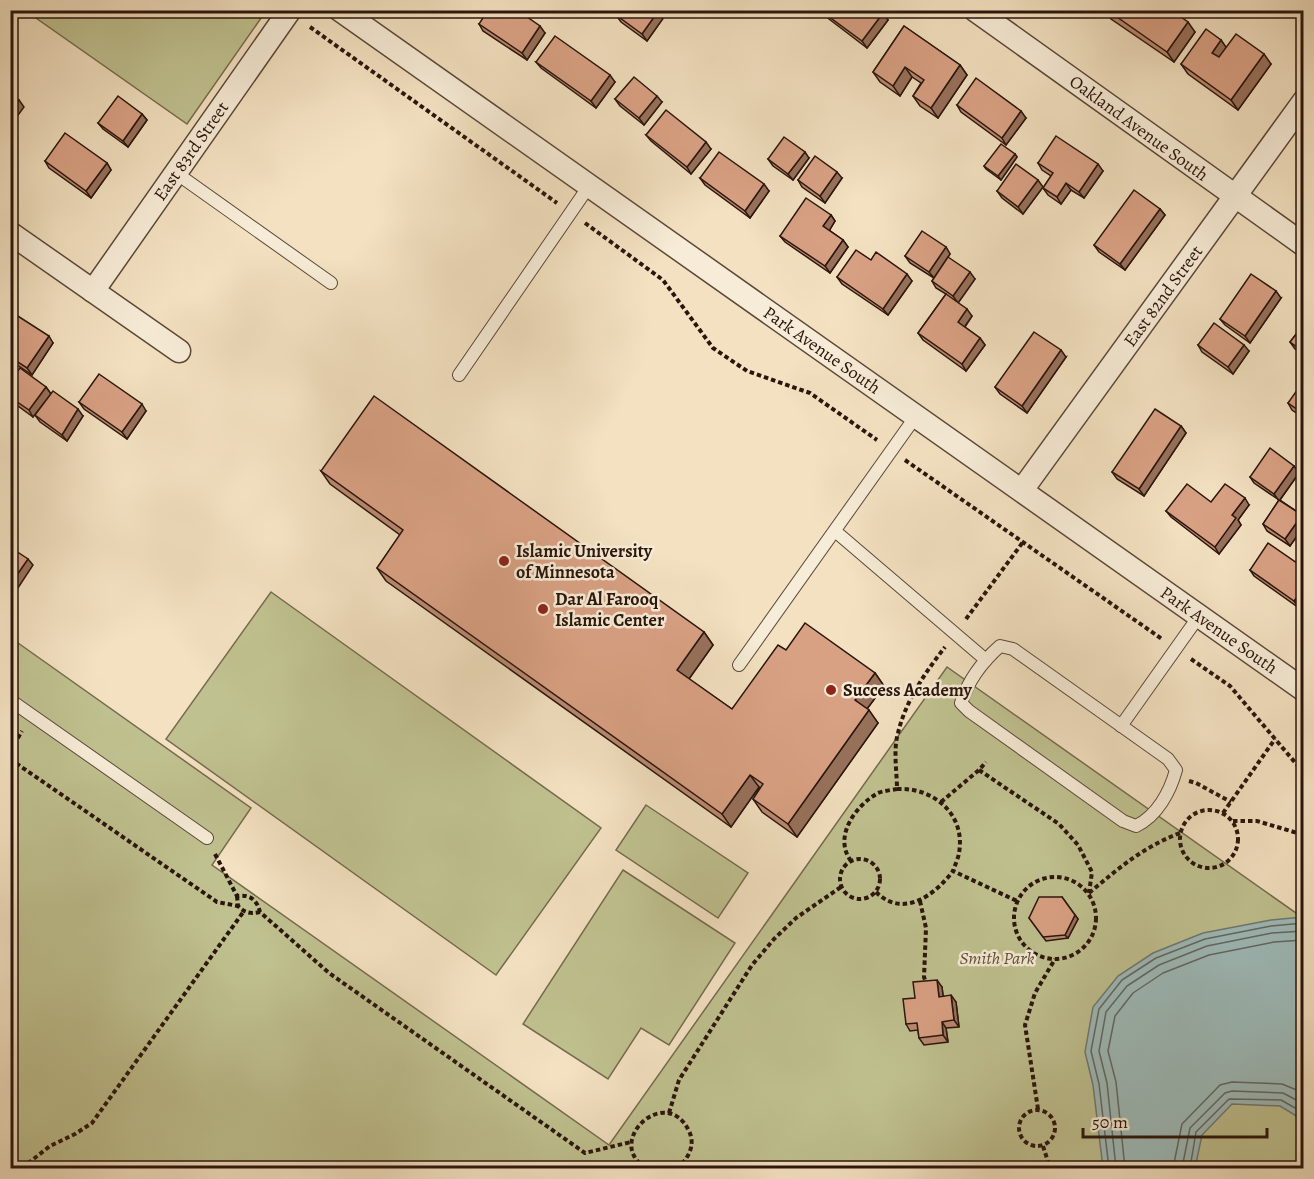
<svg xmlns="http://www.w3.org/2000/svg" width="1314" height="1179" viewBox="0 0 1314 1179" font-family="Alegreya,serif">
  <rect width="100%" height="100%" fill="#f3e1c1"/>
  <filter id="stains"><feTurbulence type="fractalNoise" baseFrequency=".00333" numOctaves="4"/><feColorMatrix values="0 0 0 0 .2 0 0 0 0 .09 0 0 0 0 .02 0 0 0 .5 -.17"/></filter>
  <radialGradient id="worn" r=".72"><stop offset=".6" stop-color="#630" stop-opacity="0"/><stop offset="1" stop-color="#630" stop-opacity=".3"/></radialGradient>
  <g fill="#c0c190" stroke="#756b4e" stroke-width="1.5">
    <path d="M26 11H266L187 124Z"/>
    <path d="M271 592 601 828 496 975 166 739Z"/>
    <path d="M11 638 251 808 212 865 609 1145 947 667 1303 918V1168H11Z"/>
    <path d="M646 805 748 873 718 918 616 850Z"/>
    <path d="M623 870 735 943 669 1045 641 1028 608 1079 523 1024Z"/>
  </g>
  <path fill="#9ebcbb" stroke="#707975" stroke-width="1.5" d="M1303 917V1120L1280 1106 1232 1104 1202 1135 1195 1168H1103L1093 1085 1085 1052 1093 1007 1118 976 1153 953 1203 933 1271 920Z"/>
  <g fill="none" stroke-linecap="round" stroke-linejoin="round">
    <g stroke="#646864" stroke-width="1.5">
      <path d="M1109 1168 1099 1084 1091 1051 1099 1009 1122 980 1156 958 1205 939 1271 926 1304 923"/>
      <path d="M1116 1168 1107 1083 1099 1051 1106 1012 1127 986 1159 965 1207 946 1272 933 1304 931"/>
      <path d="M1125 1168 1116 1082 1108 1051 1115 1016 1133 993 1163 973 1209 955 1274 942 1304 940"/>
      <path d="M1173 1168 1182 1124 1220 1085 1232 1082 1282 1084 1304 1093"/>
      <path d="M1182 1168 1190 1128 1225 1093 1232 1091 1283 1093 1304 1104"/>
      <path d="M1190 1168 1196 1132 1229 1099 1281 1100 1304 1113"/>
    </g>
    <g stroke="#5c4839" stroke-width="14">
      <g id="lane">
        <path d="M176 173 331 283"/>
        <path d="M459 375 589 186"/>
        <path d="M835 531 986 660"/>
        <path d="M1000 646 1013 649 1168 759 1176 770C1170 792 1157 816 1136 826L1123 821 969 711 961 703C968 681 983 661 1000 646Z"/>
        <path d="M739 665 916 416"/>
        <path d="M10 700 207 838"/>
        <path d="M1121 726 1199 616"/>
      </g>
    </g>
    <g stroke="#5c4839" stroke-width="25">
      <g id="street">
        <path d="M340 10 1304 690"/>
        <path d="M975 10 1304 245"/>
        <path d="M10 233 179 351"/>
        <path d="M93 291 290 10"/>
        <path d="M1022 490 1304 101"/>
      </g>
    </g>
    <g stroke="#2a150c" stroke-width="4" stroke-dasharray="4.5 3" stroke-linecap="butt">
      <path d="M310 27 557 203"/>
      <path d="M585 223 663 280 713 348 747 371 810 393 877 440"/>
      <path d="M905 460 1162 639"/>
      <path d="M966 619 1023 542"/>
      <path d="M1191 659 1230 686 1304 773"/>
      <path d="M10 751 22 731"/>
      <path d="M10 759 217 902 238 906"/>
      <path d="M979 770 1059 824 1078 845 1092 872 1089 893"/>
      <path d="M1189 781 1196 783 1231 802"/>
      <path d="M897 789C933 787 966 814 959 853 958 859 955 865 953 871"/>
      <path d="M941 802 979 770 986 762"/>
      <circle cx="1209" cy="839" r="29"/>
      <path d="M1223 813 1275 739"/>
      <path d="M1233 821H1257L1304 835"/>
      <path d="M215 854 237 896C250 894 257 900 260 912L329 973 585 1153 631 1142"/>
      <circle cx="860" cy="879" r="20"/>
      <path d="M851 861C833 837 855 806 878 793 883 791 891 790 897 789 897 772 893 750 898 733 906 700 925 673 945 647"/>
      <circle cx="1055" cy="918" r="41"/>
      <path d="M876 892C903 919 935 895 953 871L1017 901"/>
      <path d="M1089 893C1119 868 1143 847 1180 833"/>
      <path d="M237 896 238 906C245 913 250 914 260 912"/>
      <path d="M920 901 926 928 924 977 926 983"/>
      <path d="M1038 1109 1025 1025 1035 993 1055 959"/>
      <circle cx="1037" cy="1128" r="18"/>
      <path d="M669 1113 679 1080 752 965 774 939 796 918 841 887"/>
      <path d="M1043 1146 1050 1168"/>
      <path d="M22 1168 50 1146 75 1134 92 1123 244 911"/>
      <path d="M646 1168C603 1142 666 1083 689 1131 696 1146 688 1158 678 1168"/>
    </g>
    <use href="#lane" stroke="#f7ecd7" stroke-width="12"/>
    <use href="#street" stroke="#f7ecd7" stroke-width="22"/>
  </g>
  <g fill="#bb8a72" stroke="#2a150c" stroke-width="1.5">
    <path d="M1105 10H1178L1176 14 1195 32 1174 62 1111 19Z"/>
    <path d="M824 13 888 20 867 48 829 19Z"/>
    <path d="M616 15 664 17 647 41 621 22Z"/>
    <path d="M479 24 545 33 527 60 483 31Z"/>
    <path d="M904 26 960 65 967 75 938 118 920 106 913 96 921 83 912 77 900 96 880 82 873 72Z"/>
    <path d="M1221 40 1226 48 1271 64 1238 110 1188 74 1181 64Z"/>
    <path d="M536 62 615 82 596 108 541 68Z"/>
    <path d="M615 99 662 102 644 125 620 106Z"/>
    <path d="M957 105 1026 118 1006 145 961 112Z"/>
    <path d="M142 114 147 120 128 147 103 129 98 123Z"/>
    <path d="M646 135 711 149 691 174 651 141Z"/>
    <path d="M1015 154 1017 157 1001 180 986 169 984 166Z"/>
    <path d="M809 158 793 180 773 166 768 159Z"/>
    <path d="M45 161 107 163 111 170 91 198 49 168Z"/>
    <path d="M1038 163 1103 171 1084 198 1071 190 1061 204 1048 195 1043 188 1051 176 1042 170Z"/>
    <path d="M700 178 769 191 750 218 705 185Z"/>
    <path d="M842 178 825 203 802 187 798 180Z"/>
    <path d="M1043 187 1023 214 1002 198 997 191Z"/>
    <path d="M1160 209 1165 215 1125 270 1099 252 1094 245Z"/>
    <path d="M831 215 835 221 829 230 843 240 848 247 830 273 785 242 780 236Z"/>
    <path d="M946 247 950 254 941 268 975 279 958 303 972 316 965 327 980 338 985 345 966 371 923 340 918 333 946 294 936 288 932 281 934 278 910 263 905 256Z"/>
    <path d="M871 260 912 281 888 315 842 284 837 277Z"/>
    <path d="M1281 298 1250 343 1225 325 1220 319Z"/>
    <path d="M10 311 53 343 32 375 10 360Z"/>
    <path d="M1304 324V355L1295 349 1290 342Z"/>
    <path d="M1198 345 1249 351 1233 374 1202 352Z"/>
    <path d="M1066 357 1027 413 1000 394 995 387Z"/>
    <path d="M10 381 46 387 51 394 33 417 10 400Z"/>
    <path d="M1304 389V418L1292 410 1288 403Z"/>
    <path d="M79 402 146 411 127 439 84 409Z"/>
    <path d="M35 415 83 416 67 441 40 422Z"/>
    <path d="M1181 426 1186 433 1144 496 1117 479 1112 472Z"/>
    <path d="M321 471 704 632 713 645 689 679 732 709 786 650 875 673 884 686 867 709 878 723 797 837 762 812 753 799 760 788 759 787 731 827 386 581 377 568 400 535 330 484Z"/>
    <path d="M1299 473 1280 500 1302 515 1304 518V526L1290 546 1267 531 1263 524 1279 500 1254 483 1250 477Z"/>
    <path d="M1249 505 1238 520 1241 525 1219 554 1171 517 1166 511Z"/>
    <path d="M1304 568V601L1299 608 1254 576 1250 570Z"/>
    <path d="M1062 897 1078 919 1068 938 1046 941 1029 918Z"/>
    <path d="M942 987 943 996 956 1002 959 1027 946 1028 948 1042 924 1045 919 1038 918 1030 910 1031 906 1024 915 998Z"/>
  </g>
  <g fill="#98715c" stroke="#2a150c" stroke-width="1.5">
    <path d="M659 10 664 17 647 41 642 34Z"/>
    <path d="M883 13 888 20 867 48 862 41Z"/>
    <path d="M1188 22 1195 32 1174 62 1167 52Z"/>
    <path d="M540 26 545 33 527 60 522 53Z"/>
    <path d="M1221 40 1228 50 1219 63 1212 53Z"/>
    <path d="M1264 54 1271 64 1238 110 1231 100Z"/>
    <path d="M960 65 967 75 938 118 931 108Z"/>
    <path d="M905 67 912 77 900 96 893 86Z"/>
    <path d="M610 75 615 82 596 108 591 101Z"/>
    <path d="M657 96 662 102 644 125 639 118Z"/>
    <path d="M19 100 24 107 10 126V113Z"/>
    <path d="M1021 111 1026 118 1006 145 1002 138Z"/>
    <path d="M142 114 147 120 128 147 123 141Z"/>
    <path d="M706 142 711 149 691 174 687 167Z"/>
    <path d="M805 152 809 158 793 180 788 174Z"/>
    <path d="M1015 154 1017 157 1001 180 998 176Z"/>
    <path d="M107 163 111 170 91 198 86 191Z"/>
    <path d="M1098 164 1103 171 1084 198 1079 192Z"/>
    <path d="M837 172 842 178 825 203 820 196Z"/>
    <path d="M1038 180 1043 187 1023 214 1018 207Z"/>
    <path d="M1066 183 1071 190 1061 204 1057 197Z"/>
    <path d="M764 184 769 191 750 218 745 211Z"/>
    <path d="M1160 209 1165 215 1125 270 1120 264Z"/>
    <path d="M831 215 835 221 828 233 823 226Z"/>
    <path d="M843 240 848 247 830 273 825 266Z"/>
    <path d="M946 247 950 254 934 278 929 272Z"/>
    <path d="M970 272 975 279 958 303 953 296Z"/>
    <path d="M907 274 912 281 888 315 883 309Z"/>
    <path d="M1276 291 1281 298 1250 343 1245 336Z"/>
    <path d="M967 309 972 316 963 329 958 322Z"/>
    <path d="M49 336 53 343 32 375 27 368Z"/>
    <path d="M980 338 985 345 966 371 962 364Z"/>
    <path d="M1244 345 1249 351 1233 374 1228 367Z"/>
    <path d="M1061 350 1066 357 1027 413 1022 406Z"/>
    <path d="M46 387 51 394 33 417 29 410Z"/>
    <path d="M142 404 146 411 127 439 122 432Z"/>
    <path d="M78 409 83 416 67 441 62 435Z"/>
    <path d="M1181 426 1186 433 1144 496 1139 489Z"/>
    <path d="M1294 466 1299 473 1279 501 1274 494Z"/>
    <path d="M1245 498 1249 505 1238 520 1241 525 1219 554 1215 547 1232 515Z"/>
    <path d="M1302 515 1304 518V526L1290 546 1285 539Z"/>
    <path d="M28 559 33 565 12 597 10 595V585Z"/>
    <path d="M1304 588V601L1299 608 1294 601Z"/>
    <path d="M704 632 713 645 686 683 677 670Z"/>
    <path d="M875 673 884 686 864 713 855 700Z"/>
    <path d="M869 710 878 723 797 837 788 824Z"/>
    <path d="M750 775 759 787 731 827 722 814Z"/>
    <path d="M1075 915 1078 919 1068 938 1065 935Z"/>
    <path d="M937 980 942 987 944 1003 939 997Z"/>
    <path d="M951 995 956 1002 959 1027 954 1020Z"/>
    <path d="M942 1022 946 1028 948 1042 943 1035Z"/>
  </g>
  <g fill="#d9a184" stroke="#2a150c" stroke-width="1.5">
    <path d="M488 10H517L540 26 522 53 479 24Z"/>
    <path d="M619 10H659L642 34 616 15Z"/>
    <path d="M826 10H880L883 13 862 41 824 13Z"/>
    <path d="M1107 10H1171L1188 22 1167 52Z"/>
    <path d="M904 26 960 65 931 108 913 96 924 80 905 67 893 86 873 72Z"/>
    <path d="M1206 29 1221 40 1212 53 1219 57 1236 34 1264 54 1231 100 1181 64Z"/>
    <path d="M555 36 610 75 591 101 536 62Z"/>
    <path d="M634 77 657 96 639 118 615 99Z"/>
    <path d="M976 78 1021 111 1002 138 957 105Z"/>
    <path d="M10 94 19 100 10 113Z"/>
    <path d="M118 96 142 114 123 141 98 123Z"/>
    <path d="M666 110 706 142 687 167 646 135Z"/>
    <path d="M65 133 107 163 86 191 45 161Z"/>
    <path d="M1056 136 1098 164 1079 192 1066 183 1057 197 1043 188 1053 173 1038 163Z"/>
    <path d="M784 137 805 152 788 174 768 159Z"/>
    <path d="M1001 144 1015 154 998 176 984 166Z"/>
    <path d="M719 152 764 184 745 211 700 178Z"/>
    <path d="M815 156 837 172 820 196 798 180Z"/>
    <path d="M1016 164 1038 180 1018 207 997 191Z"/>
    <path d="M1134 190 1160 209 1120 264 1094 245Z"/>
    <path d="M806 198 831 215 823 226 843 240 825 266 780 236Z"/>
    <path d="M922 231 946 247 929 272 905 256Z"/>
    <path d="M856 250 871 260 876 252 907 274 883 309 837 277Z"/>
    <path d="M948 257 970 272 953 296 932 281Z"/>
    <path d="M1251 274 1276 291 1245 336 1220 319Z"/>
    <path d="M946 294 967 309 958 322 980 338 962 364 918 333Z"/>
    <path d="M10 311 49 336 27 368 10 357Z"/>
    <path d="M1214 323 1244 345 1228 367 1198 345Z"/>
    <path d="M1304 324V352L1290 342Z"/>
    <path d="M1034 332 1061 350 1022 406 995 387Z"/>
    <path d="M20 368 46 387 29 410 10 397V381Z"/>
    <path d="M99 374 142 404 122 432 79 402Z"/>
    <path d="M1300 386 1304 389V414L1288 403Z"/>
    <path d="M53 391 78 409 62 435 35 415Z"/>
    <path d="M374 396 704 632 677 670 732 709 778 645 786 650 805 623 875 673 855 700 869 710 788 824 753 799 763 784 750 775 722 814 377 568 403 530 321 471Z"/>
    <path d="M1155 409 1181 426 1139 489 1112 472Z"/>
    <path d="M1270 448 1294 466 1274 494 1250 477Z"/>
    <path d="M1187 484 1211 502 1225 484 1245 498 1232 515 1236 518 1215 547 1166 511Z"/>
    <path d="M1279 500 1302 515 1285 539 1263 524Z"/>
    <path d="M1268 543 1304 568V588L1294 601 1250 570Z"/>
    <path d="M10 547 28 559 10 585Z"/>
    <path d="M1039 897H1062L1075 915 1065 935 1043 937 1029 918Z"/>
    <path d="M937 980 939 997 951 995 954 1020 942 1022 943 1035 919 1038 917 1023 906 1024 903 999 915 998 913 982Z"/>
  </g>
  <g fill="#8f2418" stroke="#f7ecd7" stroke-width="2">
    <circle cx="504" cy="561" r="6"/>
    <circle cx="543" cy="609" r="6"/>
    <circle cx="831" cy="690" r="6"/>
  </g>
  <g text-anchor="middle" stroke-width="5" stroke-linejoin="round" paint-order="stroke">
    <g font-size="18" fill="#2a150c" stroke="#f7ecd7">
      <text transform="translate(1139 128) rotate(36)" y="6">Oakland Avenue South</text>
      <text transform="translate(191 151) rotate(-55)" y="6">East 83rd Street</text>
      <text transform="translate(1163 296) rotate(-54)" y="6">East 82nd Street</text>
      <text transform="translate(822 350) rotate(35)" y="6">Park Avenue South</text>
      <text transform="translate(1219 630) rotate(35)" y="6">Park Avenue South</text>
    </g>
    <g font-size="18" font-weight="bold" fill="#2a150c" stroke="#f7ecd7" text-anchor="start">
      <text x="516" y="557">Islamic University<tspan x="516" dy="21">of Minnesota</tspan></text>
      <text x="555" y="605">Dar Al Farooq<tspan x="555" dy="21">Islamic Center</tspan></text>
      <text x="843" y="696">Success Academy</text>
    </g>
    <g font-size="18" font-style="italic" fill="#5e513a" stroke="#f7ecd7">
      <text x="997" y="964">Smith Park</text>
    </g>
  </g>
  <rect width="1314" height="1179" fill="none" stroke="#f3e1c1" stroke-width="36"/>
  <rect x="12" y="12" width="1290" height="1155" fill="none" stroke="#2a150c" stroke-width="3"/>
  <rect x="18" y="18" width="1278" height="1143" fill="none" stroke="#2a150c" stroke-width="1.5"/>
  <path d="M1083 1128v9h184v-9" fill="none" stroke="#2a150c" stroke-width="3"/>
  <text x="1092" y="1128" font-size="18" fill="#2a150c" stroke="#f7ecd7" stroke-width="4.5" paint-order="stroke">50 m</text>
  <rect width="100%" height="100%" filter="url(#stains)"/>
  <rect width="100%" height="100%" fill="url(#worn)"/>
</svg>
